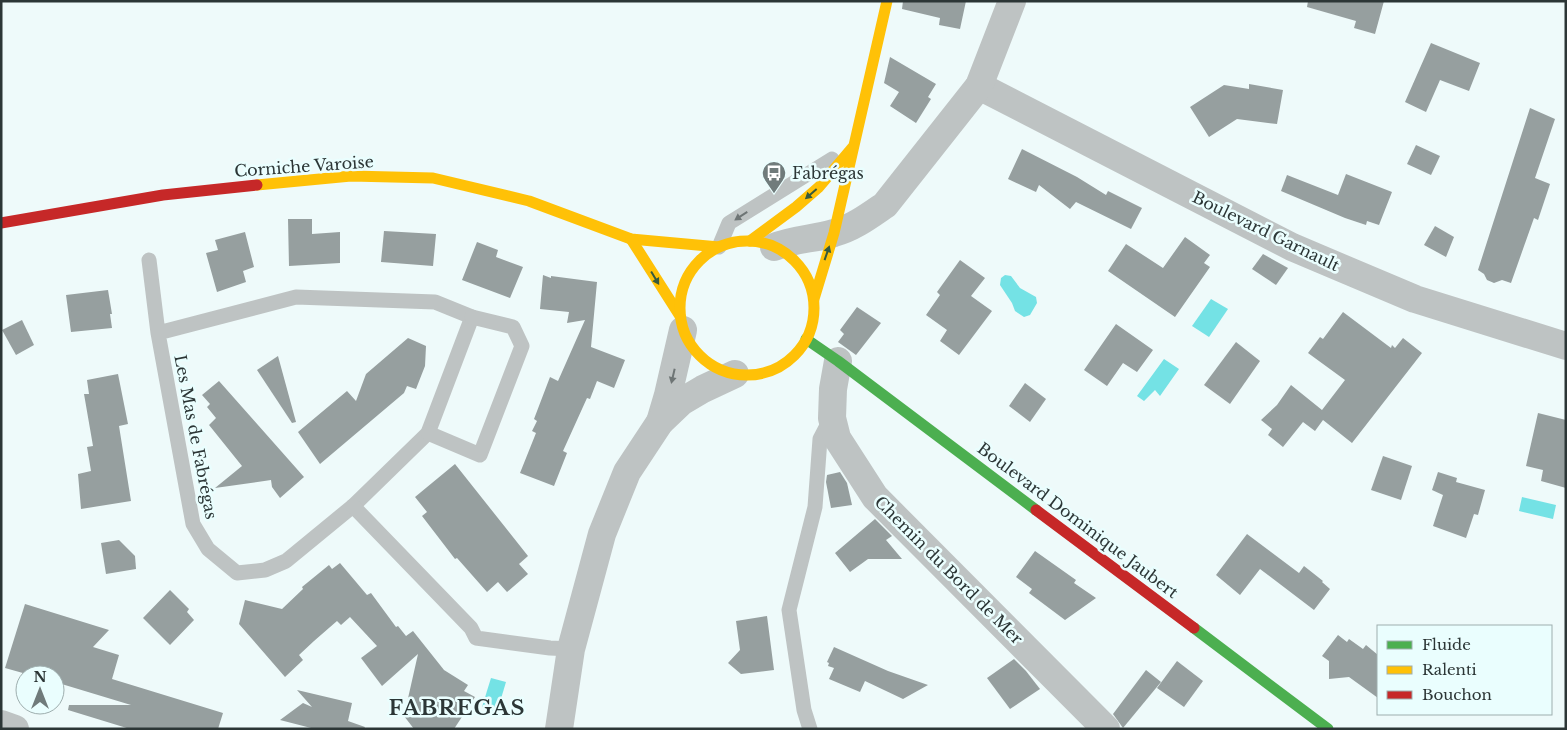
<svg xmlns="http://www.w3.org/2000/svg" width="1567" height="730" viewBox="0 0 1567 730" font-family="'Libre Baskerville',serif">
  <rect width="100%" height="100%" fill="#eefafa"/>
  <g fill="#74e2e5">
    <path d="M1005 275 1011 276 1020 288 1036 297 1037 303 1030 315 1024 317 1015 311 1012 303 1000 285 1001 278Z"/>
    <path d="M1211 299 1228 309 1209 337 1192 326Z"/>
    <path d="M1164 359 1179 369 1160 396 1155 390 1144 401 1137 396Z"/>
    <path d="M1522 497 1556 505 1553 519 1519 511Z"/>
    <path d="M491 678 506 682 497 712 482 707Z"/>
  </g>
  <g fill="#969f9f">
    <path d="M903 1H966L960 29 939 25 940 18 902 9Z"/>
    <path d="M1308 1H1384L1375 34 1354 28 1356 21 1307 7Z"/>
    <path d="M1431 43 1480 63 1469 91 1440 80 1426 112 1405 102Z"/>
    <path d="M890 57 936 84 928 97 931 99 916 123 890 106 899 92 884 83Z"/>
    <path d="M1249 84 1283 90 1277 124 1237 119 1209 137 1190 107 1224 85 1249 89Z"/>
    <path d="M1530 108 1555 119 1535 178 1550 184 1538 220 1534 218 1511 283 1502 280 1494 283 1487 280 1484 274 1478 270Z"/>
    <path d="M1416 145 1440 156 1431 175 1407 164Z"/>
    <path d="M1022 149 1077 177 1106 195 1108 191 1142 208 1131 229 1076 202 1070 209 1039 185 1036 192 1008 179Z"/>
    <path d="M1346 174 1392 192 1379 225 1367 221 1366 225 1345 218 1281 191 1287 175 1338 195Z"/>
    <path d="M288 219H312V234L340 232V263L289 266Z"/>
    <path d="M1435 226 1454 237 1446 257 1424 245Z"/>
    <path d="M384 231 436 234 433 266 381 262Z"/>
    <path d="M245 232 254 267 243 271 246 282 217 292 206 253 218 250 215 240Z"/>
    <path d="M1185 237 1210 255 1204 263 1210 267 1175 317 1108 271 1126 244 1163 268Z"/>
    <path d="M477 242 498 250 496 257 523 267 510 298 462 280Z"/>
    <path d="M1263 254 1288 268 1276 285 1252 269Z"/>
    <path d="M960 260 985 278 971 296 992 311 959 355 940 341 947 330 926 315 940 295 937 292Z"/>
    <path d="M543 275 551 278V276L597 282 591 347 625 360 614 388 597 381 590 399 587 398 563 451 567 453 554 486 520 473 536 433 532 431 537 421 534 419 550 377 558 381 585 320 567 323 569 312 540 309Z"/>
    <path d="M108 290 112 314H110L112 328 71 332 66 295Z"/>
    <path d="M857 307 881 323 856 355 838 342 844 334 840 330Z"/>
    <path d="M1343 312 1391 348 1392 345 1395 348 1403 338 1422 353 1352 443 1323 420 1315 431 1303 422 1283 447 1268 435 1272 429 1261 420 1277 405 1291 385 1322 410 1345 380 1308 353 1320 337 1323 339Z"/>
    <path d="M22 320 34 345 16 355 2 330Z"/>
    <path d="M1116 324 1153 350 1137 372 1123 363 1107 386 1084 370Z"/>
    <path d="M408 338 426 346 425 366 416 389 407 386 404 393 320 464 298 432 347 391 356 401 366 374Z"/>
    <path d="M1236 342 1260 361 1230 404 1204 385Z"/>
    <path d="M278 356 296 422 292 423 257 370Z"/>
    <path d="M118 374 128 424 119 426 131 501 81 509 78 474 91 471 87 447 93 446 84 394H89L87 380Z"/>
    <path d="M219 381 304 477 280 498 272 487 271 480 215 488 242 466 209 425 216 418 207 407 210 404 202 395Z"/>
    <path d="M1025 383 1046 399 1030 422 1009 406Z"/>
    <path d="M1538 413 1566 420V488L1541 481 1543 470 1526 466Z"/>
    <path d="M1383 456 1412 466 1401 500 1371 490Z"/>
    <path d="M455 464 528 556 519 564 528 574 507 592 498 582 487 592 457 558 455 559 422 516 427 512 415 497Z"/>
    <path d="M840 472 847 483 852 505 831 508 826 482 827 475Z"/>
    <path d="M1438 472 1457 478 1456 482 1485 490 1478 515 1474 514 1466 538 1433 526 1443 495 1432 490Z"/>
    <path d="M875 519 892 536 886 540 902 559H868L850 572 835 553Z"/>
    <path d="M1247 534 1299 573 1304 566 1323 581 1322 582 1330 589 1314 610 1260 569 1240 595 1216 575Z"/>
    <path d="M119 540 135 556 136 569 106 574 101 543Z"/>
    <path d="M1035 551 1076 580 1074 583 1096 598 1065 620 1029 593 1032 589 1016 577Z"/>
    <path d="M340 563 367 595 371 593 396 627 398 626 406 636 413 631 444 670 468 685 464 691 475 697 454 729H414L404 716 418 654 382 686 361 658 377 646 350 617 341 625 337 621 314 641 299 655 303 660 285 677 239 624 245 600 282 609 303 589 302 587 329 565 332 569Z"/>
    <path d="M170 590 189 609 187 612 194 620 170 645 143 618Z"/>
    <path d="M25 604 109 630 93 647 119 655 112 679 223 713 218 729H130L68 710 69 705H131L55 682V675H30L5 668Z"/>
    <path d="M767 616 774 670 741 674 728 663 740 650 736 621Z"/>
    <path d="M1338 635 1347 642 1349 639 1363 649 1366 645 1378 655V698L1349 677 1329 679V661L1322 656Z"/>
    <path d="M834 647 888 671 928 685 903 699 865 681 860 692 829 679 834 668 828 666 829 663 827 662Z"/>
    <path d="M1014 659 1026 671 1040 689 1010 709 987 678Z"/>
    <path d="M1177 661 1203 681 1184 707 1157 688Z"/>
    <path d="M1146 670 1161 682 1123 728 1113 714Z"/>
    <path d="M297 690 352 703 348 721 365 727 364 729H315L280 720 303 703 312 707Z"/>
  </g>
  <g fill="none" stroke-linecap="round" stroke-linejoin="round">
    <g stroke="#bec3c3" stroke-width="15">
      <path d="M719 247 729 223 832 159"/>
      <path d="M149 260 158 333 193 524 208 549 237 573 265 570 286 561 353 506 428 433 472 317 435 302 296 297 158 333"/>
      <path d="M428 433 480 455 522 346 513 327 472 317"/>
      <path d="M353 506 471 628 476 638 550 648 571 649"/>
      <path d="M810 729 804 710 789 610 815 507 820 439 831 418"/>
    </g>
    <g stroke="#bec3c3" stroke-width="28">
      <path d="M979 86 1292 247 1415 299 1566 346"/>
      <path d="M774 247C794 239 814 239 834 233 853 228 869 216 885 205L979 86 1012 1"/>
      <path d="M838 361 833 389 832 418 837 438 875 497 1106 729"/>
      <path d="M660 422 668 395 683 330"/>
      <path d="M1 724 15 729"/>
      <path d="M559 729 571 649 602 534 627 472 660 422 681 402 703 389 735 374"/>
    </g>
    <g stroke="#4caf50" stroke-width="11">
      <path d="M806 339 838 361 1036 510"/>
      <path d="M1194 628 1328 729"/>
    </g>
    <g stroke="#ffc107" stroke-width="11">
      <path d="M257 185 351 176 433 178 529 201 631 239 719 247"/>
      <path d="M631 239 680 316"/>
      <path d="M750 241 796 207 819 187 852 148"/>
      <circle cx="747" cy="308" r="67"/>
      <path d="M814 299 834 233 887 1"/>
    </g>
    <g stroke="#c62828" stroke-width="11">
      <path d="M1 223 163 195 257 185"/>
      <path d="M1036 510 1194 628"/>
    </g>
  </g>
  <defs><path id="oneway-solid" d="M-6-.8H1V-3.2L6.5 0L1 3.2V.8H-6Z" transform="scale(1.25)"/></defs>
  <g fill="#365a3e">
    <use href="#oneway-solid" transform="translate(811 194) rotate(139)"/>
    <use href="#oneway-solid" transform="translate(827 253) rotate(-71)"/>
    <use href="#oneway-solid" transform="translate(655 278) rotate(59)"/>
  </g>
  <g fill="#6e7575">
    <use href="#oneway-solid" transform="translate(741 216) rotate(147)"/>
    <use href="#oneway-solid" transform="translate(673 376) rotate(103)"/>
  </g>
  <defs>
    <g id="bus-pin" transform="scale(1.25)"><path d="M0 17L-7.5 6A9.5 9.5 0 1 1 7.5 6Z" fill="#707b7b" stroke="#eafefe"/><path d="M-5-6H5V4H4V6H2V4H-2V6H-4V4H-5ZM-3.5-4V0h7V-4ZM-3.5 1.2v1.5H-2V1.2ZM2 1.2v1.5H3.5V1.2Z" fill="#fff"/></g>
  </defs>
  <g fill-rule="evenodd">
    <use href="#bus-pin" x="774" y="173"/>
  </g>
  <g text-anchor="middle" stroke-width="5" stroke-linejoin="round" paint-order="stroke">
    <g font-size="16" fill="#2c3636" stroke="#eafefe">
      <text transform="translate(304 166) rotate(-4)" y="6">Corniche Varoise</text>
      <text transform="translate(1266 231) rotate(26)" y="6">Boulevard Garnault</text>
      <text transform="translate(196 437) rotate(79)" y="6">Les Mas de Fabrégas</text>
      <text transform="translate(1078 520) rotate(37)" y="6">Boulevard Dominique Jaubert</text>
      <text transform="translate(949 570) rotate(45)" y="6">Chemin du Bord de Mer</text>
    </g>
    <g font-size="16" fill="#2c3636" stroke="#eafefe" text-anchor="start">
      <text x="792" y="179">Fabrégas</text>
    </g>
    <g font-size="21" font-weight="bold" letter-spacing="1" fill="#2c3636" stroke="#eafefe">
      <text x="457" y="715">FABREGAS</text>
    </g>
  </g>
  <rect width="1567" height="730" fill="none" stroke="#2c3636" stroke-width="5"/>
  <rect x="1377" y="625" width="175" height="90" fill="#eafefe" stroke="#9eaeae"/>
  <rect x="1387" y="641" width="25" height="8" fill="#4caf50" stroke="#9eaeae"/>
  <text x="1422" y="650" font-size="15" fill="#2c3636">Fluide</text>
  <rect x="1387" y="666" width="25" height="8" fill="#ffc107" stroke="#9eaeae"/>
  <text x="1422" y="675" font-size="15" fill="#2c3636">Ralenti</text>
  <rect x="1387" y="691" width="25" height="8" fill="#c62828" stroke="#9eaeae"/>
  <text x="1422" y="700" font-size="15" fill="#2c3636">Bouchon</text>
  <g transform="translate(40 690)"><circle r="24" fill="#eafefe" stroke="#9eaeae"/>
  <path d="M0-4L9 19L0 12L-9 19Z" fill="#707b7b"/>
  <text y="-8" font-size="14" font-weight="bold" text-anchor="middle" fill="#2c3636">N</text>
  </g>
</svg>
